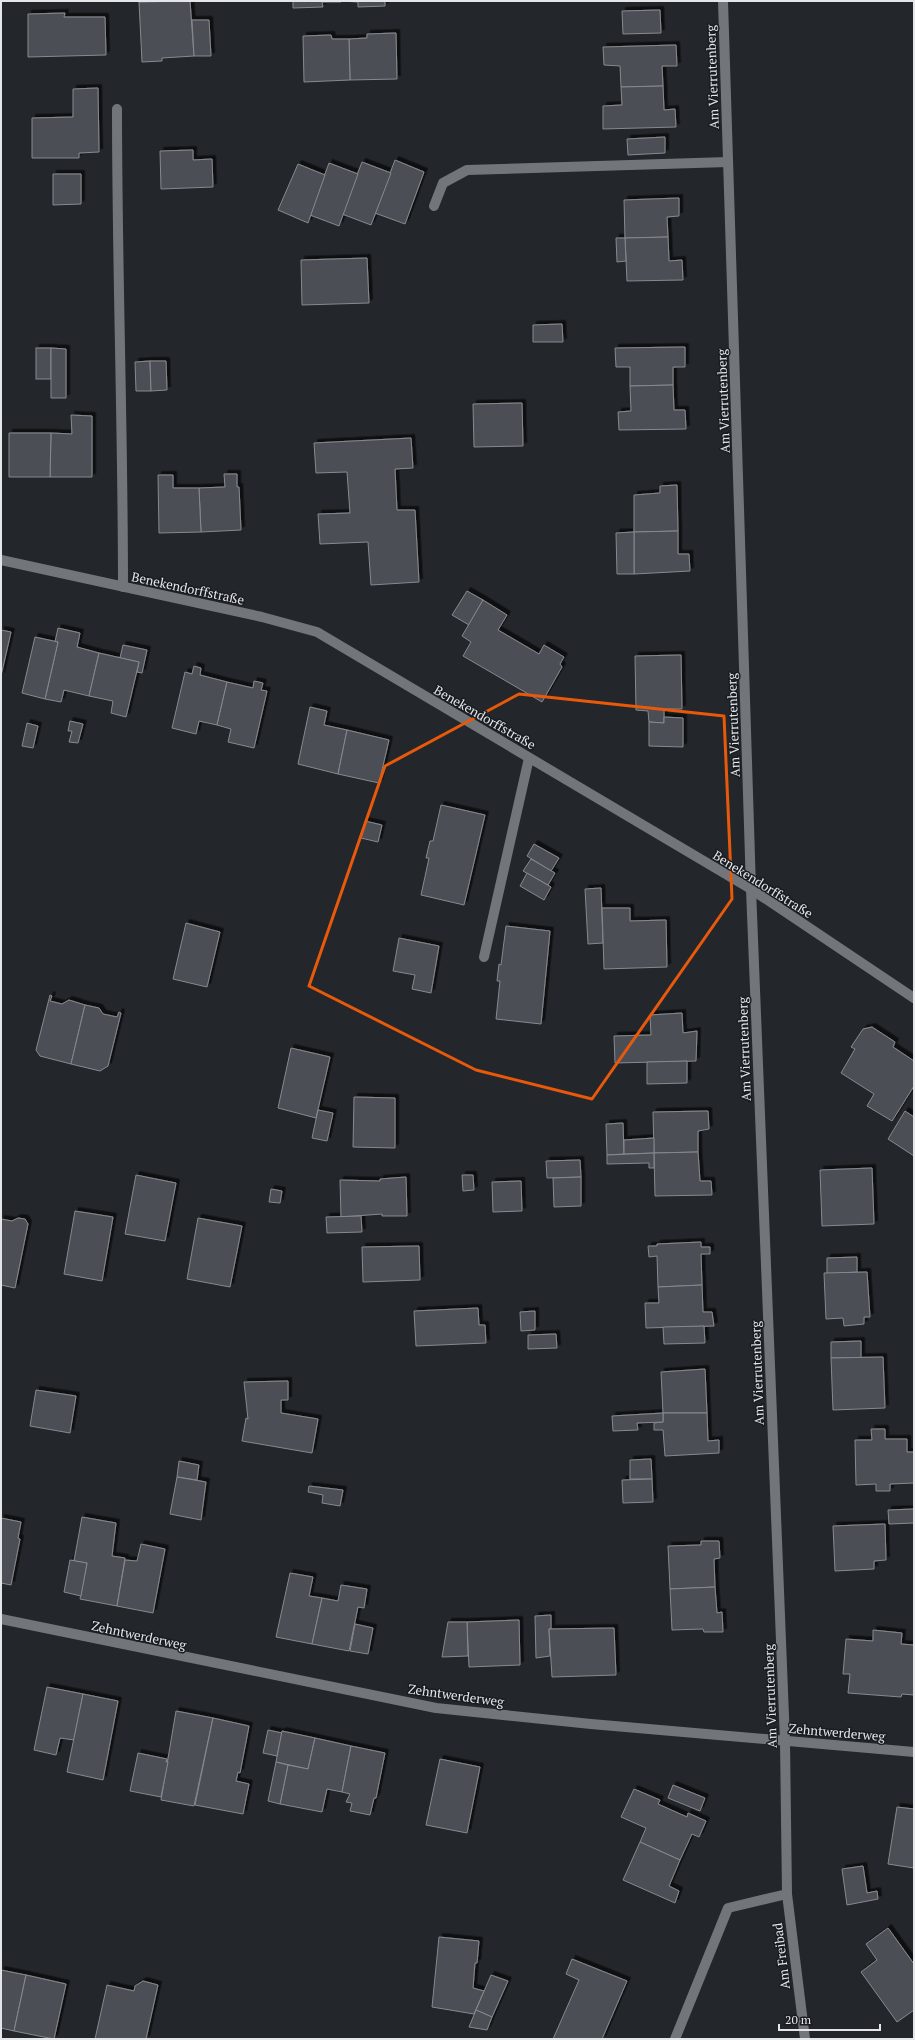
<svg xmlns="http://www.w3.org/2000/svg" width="915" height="2040" viewBox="0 0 915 2040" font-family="'PT Serif',serif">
  <defs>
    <filter id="shadow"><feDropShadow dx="3.5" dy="-3.5" stdDeviation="0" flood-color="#0009"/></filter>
  </defs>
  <rect width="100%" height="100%" fill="#23262a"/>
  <g fill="#4b4f54" stroke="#868a8f" filter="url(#shadow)">
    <path d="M190 1 194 56 162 58V61L142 62 139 2Z"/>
    <path d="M293 1H341V2H322L323 7 293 8Z"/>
    <path d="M385 1V6L358 7V2L341 1Z"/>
    <path d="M660 10 661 33 623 34 622 11Z"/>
    <path d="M65 13 64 17H105L106 55 28 57V14Z"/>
    <path d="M192 20H209L211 56H194Z"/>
    <path d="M396 33 397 79 350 80 349 39 367 38V34Z"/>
    <path d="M331 35 332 39H349L350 80 304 82 303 36Z"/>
    <path d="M676 45 677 66H662L663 86 621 87 620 66 604 65 603 47Z"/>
    <path d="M663 86 664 110 675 109 676 127 603 129V106L622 105 621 87Z"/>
    <path d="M98 88 99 152 79 153V158H32V118L73 117V89Z"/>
    <path d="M665 137V153L628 155 627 139Z"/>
    <path d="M193 150V160L212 159 213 187 161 189 160 151Z"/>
    <path d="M395 160 424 172 405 224 375 213Z"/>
    <path d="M362 162 391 173 371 225 342 214Z"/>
    <path d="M329 163 358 174 339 226 310 215Z"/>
    <path d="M298 164 325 175 308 223 278 210Z"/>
    <path d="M53 174H81V204L53 205Z"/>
    <path d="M679 198V216L667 217 668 237 625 238 624 200Z"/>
    <path d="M668 237 669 261 682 260 683 280 627 281 625 238Z"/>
    <path d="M616 238H625L626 261 617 262Z"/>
    <path d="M367 258 369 303 302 305 301 260Z"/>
    <path d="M562 324 563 342H533V325Z"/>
    <path d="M685 347V367H673V385L630 386V367H616L615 348Z"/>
    <rect x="36" y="348" width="15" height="31"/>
    <path d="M51 348 66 349V398H51Z"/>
    <path d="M150 361 151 391H136L135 362Z"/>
    <path d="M150 361H166L167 390 151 391Z"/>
    <path d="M673 385 674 410H685L686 429 619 430 618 412 631 411 630 386Z"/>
    <path d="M522 403 523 446 474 447 473 404Z"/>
    <path d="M71 415 92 416V477H50L51 433 72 434Z"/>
    <path d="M9 433H51L50 477H9Z"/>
    <path d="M411 438 413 468 395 469 397 510H415L419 582 371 585 368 542 320 544 318 514 350 513 347 472 316 473 314 443Z"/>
    <path d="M224 474H237V487H239L241 530 201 532 199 488 225 487Z"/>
    <path d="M158 475H173V488H199L201 532 159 533Z"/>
    <path d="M677 485 678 531 634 532V495L660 493V486Z"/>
    <path d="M678 531V554H689L690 571 634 574V532Z"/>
    <path d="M634 532V574H617L616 533Z"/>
    <path d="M467 591 483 600 469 625 452 615Z"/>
    <path d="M483 600 507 615 498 630 539 654 544 645 564 657 560 664 562 667 542 702 463 656 471 642 462 636Z"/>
    <path d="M58 628 80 633 77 647 99 653 89 696 64 690 61 702 45 699 58 642H55Z"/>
    <path d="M1 630 11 632 1 676Z"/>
    <path d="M35 637 58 642 45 699 22 693Z"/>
    <path d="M123 645 147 650 142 673 137 672 139 662 120 658Z"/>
    <path d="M99 653 139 662 126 717 111 713 113 701 89 696Z"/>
    <path d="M681 655 682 709H664V723L649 722 648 711 636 710 635 656Z"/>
    <path d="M194 666 201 668 200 675 227 682 217 725 199 721 196 734 172 728 185 672 192 674Z"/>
    <path d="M254 681 263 683 261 690 267 691 254 748 228 742 231 729 217 725 227 682 253 688Z"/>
    <path d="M310 707 327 711 324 725 347 730 338 774 298 764Z"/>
    <path d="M664 717 683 718V747L649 746V722L664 723Z"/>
    <path d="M70 721 83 724 78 743 69 742 72 731H68Z"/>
    <path d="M27 723 38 726 33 748 22 746Z"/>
    <path d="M347 730 389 740 379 783 338 774Z"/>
    <path d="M441 805 485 815 464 905 421 895 429 858H426L430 841H433Z"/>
    <path d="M365 821 382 825 378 842 361 838Z"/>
    <path d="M534 844 559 858 551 871 527 856Z"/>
    <path d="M531 859 555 873 548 885 523 871Z"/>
    <path d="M527 873 551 887 544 900 520 886Z"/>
    <path d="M601 888 603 943 588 944 585 889Z"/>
    <path d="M602 908H630V921L666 920 667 967 604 969Z"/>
    <path d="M186 923 220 932 207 987 173 979Z"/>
    <path d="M506 926 550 931 541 1024 496 1019 500 981H497L499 964 501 965Z"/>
    <path d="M399 938 439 946 431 993 412 989 415 975 393 971Z"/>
    <path d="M50 995 52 996 50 1001 62 1004 69 1000 85 1005 71 1064 40 1056 36 1050Z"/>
    <path d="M85 1005 99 1008 103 1014 117 1017 119 1012 121 1013 108 1066 100 1071 71 1064Z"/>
    <path d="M682 1013 683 1033 697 1031 696 1061 615 1063 614 1036 651 1035 650 1015Z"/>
    <path d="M872 1027 895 1042 893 1047 914 1061V1086L892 1121 867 1106 874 1094 841 1073 855 1049 851 1047 863 1029Z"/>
    <path d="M291 1048 330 1057 316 1118 278 1108Z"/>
    <path d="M687 1061V1083L647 1084V1062Z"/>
    <path d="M354 1097 395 1098V1148L353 1147Z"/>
    <path d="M318 1110 333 1113 327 1141 312 1138Z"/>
    <path d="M708 1111 709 1129 698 1131V1152L654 1153 653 1112Z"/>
    <path d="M905 1111 914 1117V1156L888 1139Z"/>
    <path d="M623 1123 624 1154 607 1155 606 1124Z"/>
    <path d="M654 1138V1153L624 1154V1140Z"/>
    <path d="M698 1152 700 1181H711L712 1195 655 1196 654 1153Z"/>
    <path d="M654 1153V1168H649V1163L607 1164V1155Z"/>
    <path d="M580 1160 581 1177 547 1178 546 1161Z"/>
    <path d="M872 1168 874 1224 822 1226 820 1170Z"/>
    <path d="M136 1175 176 1183 165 1241 125 1234Z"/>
    <path d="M462 1175H473L474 1190 463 1191Z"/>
    <path d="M406 1177 407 1216H382V1214L341 1217 340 1180 380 1181V1179Z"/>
    <path d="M581 1177V1206L554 1207 553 1178Z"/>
    <path d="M521 1181 522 1211 493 1212 492 1182Z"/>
    <path d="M271 1189 282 1191 280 1203 269 1202Z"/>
    <path d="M75 1211 113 1217 102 1281 64 1274Z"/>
    <path d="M361 1216 362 1232 327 1233 326 1217Z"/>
    <path d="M18 1218 25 1219 28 1224 15 1288 1 1285V1219L12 1221Z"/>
    <path d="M198 1218 242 1226 230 1287 187 1279Z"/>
    <path d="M701 1242V1247H710V1254H701L702 1285 658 1287 657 1256 649 1257 648 1246H657V1244Z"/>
    <path d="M419 1246 420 1280 363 1282 362 1247Z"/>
    <path d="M857 1257V1272L827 1274V1258Z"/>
    <path d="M867 1272 870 1317H864V1324L844 1326 843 1318 826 1319 824 1273Z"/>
    <path d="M702 1285 703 1312H712L714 1326 646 1328 645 1303H659L658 1287Z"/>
    <path d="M478 1308 479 1325H485L486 1343 416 1346 414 1311Z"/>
    <path d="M535 1311V1330L521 1331 520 1312Z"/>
    <path d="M704 1326 705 1343 664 1344 663 1327Z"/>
    <path d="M556 1334 557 1348 528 1349V1335Z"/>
    <path d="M861 1341V1358H831V1342Z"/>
    <path d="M883 1357 885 1408 833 1410 831 1358Z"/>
    <path d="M705 1369 707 1413H663L661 1372Z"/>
    <path d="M288 1381V1400H281V1413L318 1419 312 1453 242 1441 246 1418 248 1419 244 1382Z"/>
    <path d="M36 1390 76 1396 70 1433 30 1426Z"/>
    <path d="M663 1413H707L708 1441 719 1440V1453L665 1456 663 1430H654V1423L663 1422Z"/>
    <path d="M663 1413V1422L637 1423 638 1430 613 1431 612 1416Z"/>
    <path d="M871 1429H885V1439H907V1452H914V1483L890 1484V1491H876V1484L856 1485 855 1440H872Z"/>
    <path d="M651 1459 652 1479H630V1460Z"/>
    <path d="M179 1461 199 1465 197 1480 177 1477Z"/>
    <path d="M177 1477 206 1482 201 1520 170 1514Z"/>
    <path d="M652 1479 653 1502 623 1503 622 1480Z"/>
    <path d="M309 1486 343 1490 340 1506 322 1503 323 1495 308 1492Z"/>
    <path d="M914 1509V1523L889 1524 888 1510Z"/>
    <path d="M82 1517 116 1523 112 1556 125 1558 117 1606 80 1599 87 1563 74 1561Z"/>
    <path d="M1 1518 21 1522 18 1538 20 1539 11 1585 1 1583Z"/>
    <path d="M885 1524 886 1560 874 1561V1569L835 1571 833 1526Z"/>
    <path d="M701 1541H719L720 1558 714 1559 715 1587 670 1589 668 1546 701 1545Z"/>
    <path d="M141 1544 165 1549 153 1613 117 1606 125 1560 137 1561Z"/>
    <path d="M70 1560 87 1563 81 1596 64 1592Z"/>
    <path d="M290 1573 313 1577 309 1596 322 1598 312 1644 276 1637Z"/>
    <path d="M341 1585 367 1589 364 1608 358 1607 349 1651 312 1644 322 1598 338 1601Z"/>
    <path d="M715 1587 717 1613 722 1612 723 1632H704L703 1629 672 1630 670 1589Z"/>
    <path d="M551 1615V1629H549L550 1656 536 1658 535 1616Z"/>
    <path d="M519 1620 520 1665 469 1667 467 1622Z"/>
    <path d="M448 1622H467L468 1656 442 1657Z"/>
    <path d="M355 1624 373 1628 368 1654 350 1651Z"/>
    <path d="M614 1628 616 1675 552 1677 549 1629Z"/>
    <path d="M873 1630 902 1633 901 1644 914 1645V1695L902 1694 901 1697 848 1693 850 1674H843L846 1639 873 1641Z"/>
    <path d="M47 1687 83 1694 74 1740 60 1738 56 1755 34 1750Z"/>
    <path d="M83 1694 118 1701 103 1780 67 1772Z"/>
    <path d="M176 1711 213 1718 194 1806 161 1800Z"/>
    <path d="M213 1718 249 1726 240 1773 238 1772 236 1781 249 1784 243 1814 195 1805Z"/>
    <path d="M268 1730 282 1733 277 1756 263 1753Z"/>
    <path d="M282 1731 315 1738 308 1769 276 1762Z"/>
    <path d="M315 1738 351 1746 342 1792 327 1789 322 1812 280 1804 288 1765 308 1769Z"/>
    <path d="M351 1746 385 1753 376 1798H374L370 1815 350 1811 352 1803 346 1802 350 1794 342 1792Z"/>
    <path d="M138 1753 167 1759 166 1762H168L161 1797 130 1791Z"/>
    <path d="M440 1759 480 1767 467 1833 426 1825Z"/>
    <path d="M276 1762 288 1765 280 1804 268 1801Z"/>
    <path d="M673 1785 705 1798 700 1811 668 1798Z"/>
    <path d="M634 1789 660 1800 658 1804 687 1817 688 1813 706 1821 699 1837 692 1834 680 1860 640 1842 646 1828 621 1817Z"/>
    <path d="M897 1807 914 1809V1868L888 1864Z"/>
    <path d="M640 1842 680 1860 669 1886 679 1891 675 1903 623 1880Z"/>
    <path d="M863 1866 867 1893 877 1891 878 1899 847 1905 842 1869Z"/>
    <path d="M888 1928 914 1964V2010L897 2022 861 1972 877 1960 866 1944Z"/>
    <path d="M439 1937 479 1941 477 1963H475L473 1988 484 1991 474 2014 432 2007Z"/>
    <path d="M572 1959 627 1981 602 2039H553L579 1980 566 1974Z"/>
    <path d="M1 1970 26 1975 14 2031 1 2028Z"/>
    <path d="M26 1975 66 1984 54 2039 14 2031Z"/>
    <path d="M491 1975 508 1981 492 2017 476 2010Z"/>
    <path d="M143 1981 158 1985 146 2039H95L107 1985 134 1991 135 1986Z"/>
    <path d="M476 2010 492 2017 487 2030 469 2027Z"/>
  </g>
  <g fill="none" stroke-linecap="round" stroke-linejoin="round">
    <g stroke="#72767b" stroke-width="10">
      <path d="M117 109C117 268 123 427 123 587"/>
      <path d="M434 206 443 183 467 170 728 162"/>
      <path d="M484 957 529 758"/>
    </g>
    <g stroke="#72767b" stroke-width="10">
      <path d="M723 1 751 889 785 1741 787 1894 805 2039"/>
      <path d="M1 560 262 617 317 632 751 889 914 998"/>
      <path d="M1 1619 436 1708 591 1724 914 1752"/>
      <path d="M675 2039 728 1908 787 1894"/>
    </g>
  </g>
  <path fill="none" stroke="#e8590c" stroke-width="3" stroke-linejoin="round" d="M519 694 724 716 732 899 592 1099 476 1070 309 986 385 766Z"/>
  <g text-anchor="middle" stroke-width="3" stroke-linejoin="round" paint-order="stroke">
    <g font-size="13" fill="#e4e6e9" stroke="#191d21">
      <text transform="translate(712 77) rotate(-92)" y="5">Am Vierrutenberg</text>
      <text transform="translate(723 401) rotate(-92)" y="5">Am Vierrutenberg</text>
      <text transform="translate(188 588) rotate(12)" y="5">Benekendorffstraße</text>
      <text transform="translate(485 717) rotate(30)" y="5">Benekendorffstraße</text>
      <text transform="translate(733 725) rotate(-92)" y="5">Am Vierrutenberg</text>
      <text transform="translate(763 884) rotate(32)" y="5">Benekendorffstraße</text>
      <text transform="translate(744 1049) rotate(-92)" y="5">Am Vierrutenberg</text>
      <text transform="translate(757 1373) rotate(-92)" y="5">Am Vierrutenberg</text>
      <text transform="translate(139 1635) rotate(12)" y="5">Zehntwerderweg</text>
      <text transform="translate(456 1695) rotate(8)" y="5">Zehntwerderweg</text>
      <text transform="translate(770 1696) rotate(-92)" y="5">Am Vierrutenberg</text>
      <text transform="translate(837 1732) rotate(5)" y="5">Zehntwerderweg</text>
      <text transform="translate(781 1956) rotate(-97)" y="5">Am Freibad</text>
    </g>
  </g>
  <rect width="915" height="2040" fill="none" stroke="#e4e6e9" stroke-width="4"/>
  <path d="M779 2024v6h101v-6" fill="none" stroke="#e4e6e9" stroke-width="2"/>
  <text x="785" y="2024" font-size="12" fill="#e4e6e9" stroke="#191d21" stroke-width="3" paint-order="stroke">20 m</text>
</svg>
